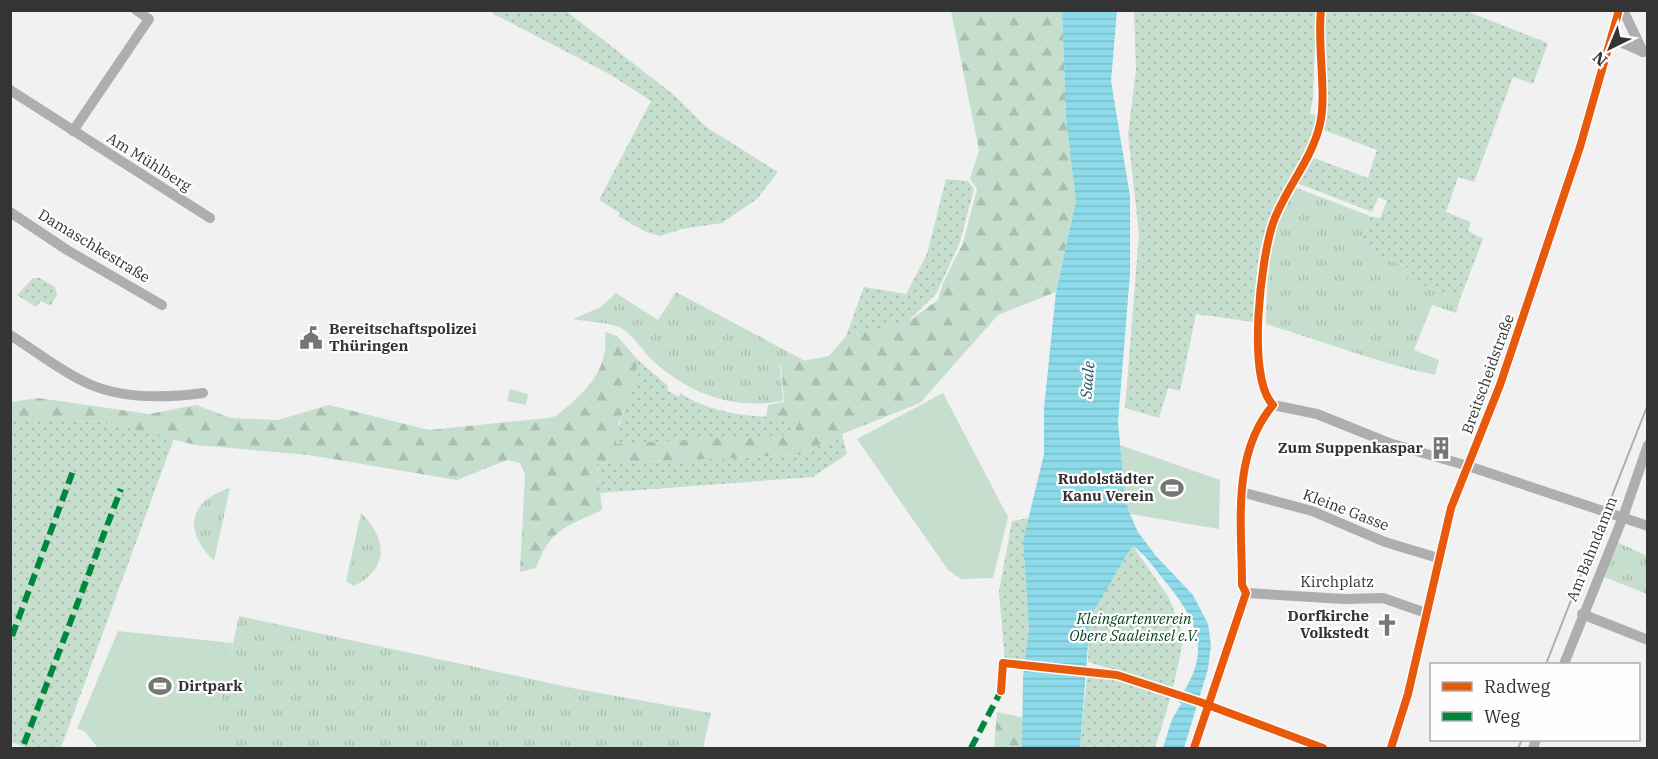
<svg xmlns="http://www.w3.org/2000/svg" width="1658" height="759" viewBox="0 0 1658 759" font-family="'IBM Plex Serif',serif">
  <defs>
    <pattern id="grass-tufts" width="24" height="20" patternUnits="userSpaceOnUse" patternTransform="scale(1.5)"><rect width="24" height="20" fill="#c6decd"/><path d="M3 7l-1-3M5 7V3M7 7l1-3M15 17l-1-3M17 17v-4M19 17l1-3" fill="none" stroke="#abbfb1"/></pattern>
    <pattern id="forest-firs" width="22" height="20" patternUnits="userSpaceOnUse" patternTransform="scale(1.5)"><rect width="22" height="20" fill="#c6decd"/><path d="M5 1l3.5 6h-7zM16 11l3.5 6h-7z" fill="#abbfb1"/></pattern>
    <pattern id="park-dots" width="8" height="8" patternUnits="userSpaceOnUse" patternTransform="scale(1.5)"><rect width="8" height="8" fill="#c6decd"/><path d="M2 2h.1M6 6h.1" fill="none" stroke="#abbfb1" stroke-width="1.8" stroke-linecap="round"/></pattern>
    <pattern id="water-rules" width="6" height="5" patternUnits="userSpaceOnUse" patternTransform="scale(1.5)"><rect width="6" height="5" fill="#8ddbea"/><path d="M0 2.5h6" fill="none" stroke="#7abdc9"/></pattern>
  </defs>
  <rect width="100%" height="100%" fill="#f1f1f2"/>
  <g fill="url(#grass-tufts)">
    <path d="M1294 187 1370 216 1359 245 1410 269 1406 279 1460 299 1456 313 1432 305 1414 350 1439 360 1435 375C1378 363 1322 341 1266 324 1267 291 1268 209 1294 187Z"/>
    <path d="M676 292 805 361 780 365 783 401C733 410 689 394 652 360 642 350 631 332 619 327 606 322 587 322 573 319L601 307 616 293 658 320Z"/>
    <path d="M230 488 214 561C183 531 188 501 230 488Z"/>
    <path d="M361 513C387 539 390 568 354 586L346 581Z"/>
    <path d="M1617 542 1647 556V594L1602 576Z"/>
    <path d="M239 616 577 689 711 713 703 748H210Z"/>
  </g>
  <g fill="url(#forest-firs)">
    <path d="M951 11H1062L1066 119 1076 201 1056 292 998 315 920 403 842 434 800 455 597 464 602 510C566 527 550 529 536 568L520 572 525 475 520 463 507 460 457 480 309 455 196 445 99 422 29 417 11 419 10 402 38 398 149 414 196 405 231 418 278 420 329 405 429 430 548 418 556 416C583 394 610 371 605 332L617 336 637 359V378L618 425 796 434 794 418 766 417 768 405 784 402 781 365 829 356 846 336 906 323 938 300 943 283 963 243 977 189 970 179 979 150Z"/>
    <path d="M997 712 1024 718 1022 748H994Z"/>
  </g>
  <g fill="url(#park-dots)">
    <path d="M493 11H566L674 95 706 127 778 172 757 199 722 223 682 229 660 236 646 232 618 216 620 213 599 200 651 101 611 75 492 13Z"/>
    <path d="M1134 11H1316L1313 99 1310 113 1318 117C1307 160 1278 197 1263 239 1255 265 1256 296 1253 322L1196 314 1180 391 1168 388 1159 418 1125 408 1139 234 1128 135 1136 69Z"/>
    <path d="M1325 11H1466L1548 43 1533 84 1513 77 1474 182 1458 177 1446 212 1471 222 1468 231 1483 239 1460 299 1406 279 1410 269 1359 245 1370 216 1380 218 1387 201 1378 197 1372 212 1297 183 1314 158 1368 178 1377 150 1324 130Z"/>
    <path d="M946 179 968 181 974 189 960 242 936 294 906 323 846 336 864 287 906 294 927 254Z"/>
    <path d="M33 278H40L55 287 57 295 50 306 41 301 36 307 17 295Z"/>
    <path d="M637 359 667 385 668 391 679 397 680 393C713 415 755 417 794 418L796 434 616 444C618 414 637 390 637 359Z"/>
    <path d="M29 417 99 422 174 438 61 748H28L11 742V419Z"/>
    <path d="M842 434 847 454 813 477 600 493 597 464 800 455Z"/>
    <path d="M1029 518 1023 541 1029 628 1026 661 1005 662 999 591 1012 521Z"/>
    <path d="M1133 546 1169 598 1184 637 1173 688 1088 662 1089 631 1093 608Z"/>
    <path d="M1087 675 1115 678 1171 696 1155 748H1080Z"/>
  </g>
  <g fill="#c6decd">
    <path d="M510 389 528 394 526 405 507 401Z"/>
    <path d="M943 393 1008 517 993 578 961 579 948 570 857 439Z"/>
    <path d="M1120 445 1220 480 1219 529 1130 514 1125 497Z"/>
    <path d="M118 631 233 643 210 748H98L84 731 77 729Z"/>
  </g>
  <path fill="url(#water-rules)" d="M1062 11H1117L1111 81 1130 196V274L1118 422 1125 497 1130 514 1138 532 1156 556 1193 595 1208 624 1211 645 1208 669 1184 748H1163L1172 719 1181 704 1178 700C1213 652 1198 621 1164 580 1155 569 1145 554 1133 546 1123 560 1115 574 1107 589 1101 600 1094 607 1090 619L1080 748H1022L1023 678 1029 628 1023 541 1044 454V408L1056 292 1076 201 1066 119Z"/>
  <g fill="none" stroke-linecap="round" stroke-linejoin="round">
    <g stroke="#aeaeae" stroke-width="10">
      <path d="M1623 10 1643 52"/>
      <path d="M1611 38 1643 52"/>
      <path d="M10 90 210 218"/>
      <path d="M73 131 149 19 136 10"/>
      <path d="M10 212 67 250 162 305"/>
      <path d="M10 335C36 351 61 372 89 384 123 399 166 398 203 393"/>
      <path d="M1241 492 1312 511 1385 542 1438 558"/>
      <path d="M1246 593 1344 599 1383 598 1426 613"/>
      <path d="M1582 614 1648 640"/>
      <path d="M1564 664 1623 517 1648 445"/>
      <path d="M1001 691 1003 663 1117 675 1200 702 1323 748"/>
      <path d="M1194 748 1246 593 1242 585C1242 524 1231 455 1273 405L1317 414 1389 443 1468 466 1648 526"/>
      <path d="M1391 748 1408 694 1451 508 1500 385 1580 147 1619 10"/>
      <path d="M1533 748 1536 740"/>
    </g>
    <g stroke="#afaeaf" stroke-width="2">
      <path d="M1546 664 1648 404"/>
      <path d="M1518 748 1522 740"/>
    </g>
    <g stroke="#00873e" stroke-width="6" stroke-dasharray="12 6" stroke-linecap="butt">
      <path d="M12 636 73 471"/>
      <path d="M24 744 121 489"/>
      <path d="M971 748 1001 691"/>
    </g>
    <g stroke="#fefeff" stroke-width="11">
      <g id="cycleway">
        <path d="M1001 691 1003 663 1117 675 1200 702 1323 748"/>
        <path d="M1194 748 1246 593 1242 585C1242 524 1231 455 1273 405 1246 377 1261 259 1273 223 1285 189 1312 160 1320 124 1327 94 1317 46 1321 10"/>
        <path d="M1391 748 1408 694 1451 508 1500 385 1580 147 1619 10"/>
      </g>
    </g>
    <use href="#cycleway" stroke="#e8590c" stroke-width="8"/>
  </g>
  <defs>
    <g id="civic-bare" transform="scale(1.8)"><path d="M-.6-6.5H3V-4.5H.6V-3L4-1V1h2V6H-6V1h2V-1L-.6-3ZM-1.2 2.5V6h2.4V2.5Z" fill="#767677" stroke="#fefeff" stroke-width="2.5" paint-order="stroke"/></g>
    <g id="building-bare" transform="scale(1.8)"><path d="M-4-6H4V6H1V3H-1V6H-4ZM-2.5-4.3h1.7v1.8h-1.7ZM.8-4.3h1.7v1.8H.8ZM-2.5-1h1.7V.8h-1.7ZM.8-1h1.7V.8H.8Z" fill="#767677" stroke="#fefeff" stroke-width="2.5" paint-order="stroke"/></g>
    <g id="stadium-bare" transform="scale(1.8)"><path d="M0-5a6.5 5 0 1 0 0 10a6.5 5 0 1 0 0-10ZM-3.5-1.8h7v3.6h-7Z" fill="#767677" stroke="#fefeff" stroke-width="2.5" paint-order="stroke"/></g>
    <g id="church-bare" transform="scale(1.8)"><path d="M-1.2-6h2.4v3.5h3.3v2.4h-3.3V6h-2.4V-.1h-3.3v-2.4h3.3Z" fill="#767677" stroke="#fefeff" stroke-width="2.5" paint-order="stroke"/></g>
  </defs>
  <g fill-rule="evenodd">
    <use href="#civic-bare" x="311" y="338"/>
    <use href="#building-bare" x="1441" y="448"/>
    <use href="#stadium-bare" x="1172" y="488"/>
    <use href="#church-bare" x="1387" y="625"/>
    <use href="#stadium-bare" x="160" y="686"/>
  </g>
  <g text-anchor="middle" stroke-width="4.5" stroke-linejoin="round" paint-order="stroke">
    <g font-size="15" fill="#343435" stroke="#fefeff">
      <text transform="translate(149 162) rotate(32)" y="5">Am Mühlberg</text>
      <text transform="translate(94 246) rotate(31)" y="5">Damaschkestraße</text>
      <text transform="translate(1488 374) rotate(-70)" y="5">Breitscheidstraße</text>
      <text transform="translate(1346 510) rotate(21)" y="5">Kleine Gasse</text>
      <text transform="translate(1592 549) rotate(-68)" y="5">Am Bahndamm</text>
      <text x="1337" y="587">Kirchplatz</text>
    </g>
    <g font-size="15" font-weight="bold" fill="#343435" stroke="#fefeff" text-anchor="end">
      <text x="329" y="334" text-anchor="start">Bereitschaftspolizei<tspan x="329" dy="17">Thüringen</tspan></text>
      <text x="1423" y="453">Zum Suppenkaspar</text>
      <text x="1154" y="484">Rudolstädter<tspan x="1154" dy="17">Kanu Verein</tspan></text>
      <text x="1369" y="621">Dorfkirche<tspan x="1369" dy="17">Volkstedt</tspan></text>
      <text x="178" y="691" text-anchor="start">Dirtpark</text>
    </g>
    <g font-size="15" font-style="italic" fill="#0b4423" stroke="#fefeff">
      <text x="1134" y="624">Kleingartenverein<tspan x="1134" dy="17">Obere Saaleinsel e.V.</tspan></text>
    </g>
    <g font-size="16" font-style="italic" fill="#265760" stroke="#fefeff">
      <text transform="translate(1087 380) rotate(-85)" y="6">Saale</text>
    </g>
  </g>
  <rect width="1658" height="759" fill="none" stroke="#343435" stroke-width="24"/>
  <rect x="1430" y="663" width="210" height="78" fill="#fefeff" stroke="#adadae" stroke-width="1.5"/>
  <rect x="1442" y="682" width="30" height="9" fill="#e8590c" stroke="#adadae" stroke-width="1.5"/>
  <text x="1484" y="693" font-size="18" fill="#343435">Radweg</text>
  <rect x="1442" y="712" width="30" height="9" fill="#00873e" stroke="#adadae" stroke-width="1.5"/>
  <text x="1484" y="723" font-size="18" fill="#343435">Weg</text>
  <g transform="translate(1610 48) rotate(223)" stroke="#fefeff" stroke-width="4.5" paint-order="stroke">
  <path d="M0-4.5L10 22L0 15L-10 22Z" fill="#343435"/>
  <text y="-9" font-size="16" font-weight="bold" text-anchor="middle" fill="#343435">N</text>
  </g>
</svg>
